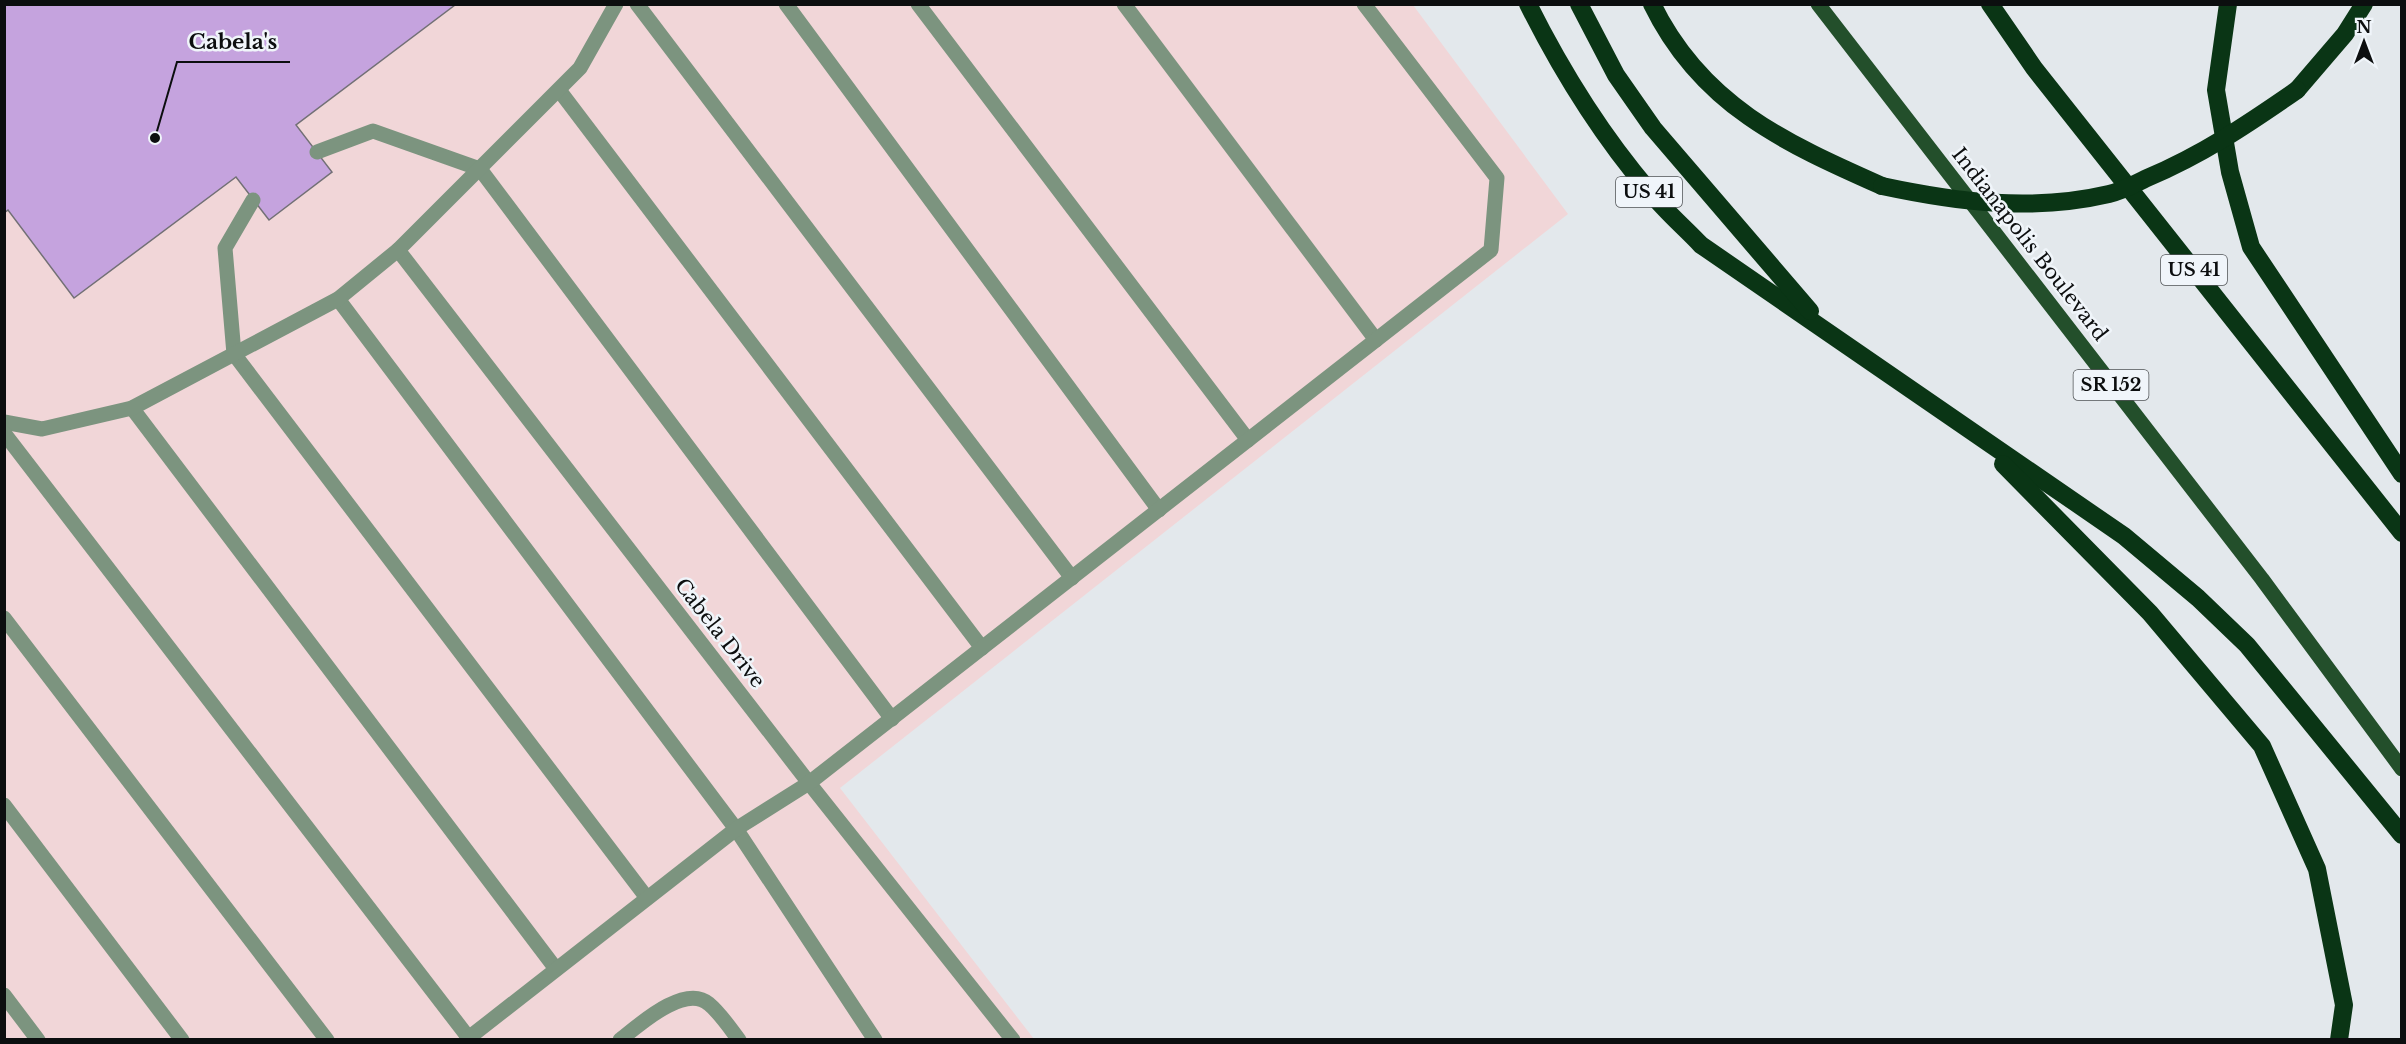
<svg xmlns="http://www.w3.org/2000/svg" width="2406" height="1044" viewBox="0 0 2406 1044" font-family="'Libre Baskerville',serif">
  <rect width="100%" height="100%" fill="#e3e8ec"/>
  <path fill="#f1d6d8" d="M5 5H1413L1568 214 840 788 1034 1039 5 1040Z"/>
  <path fill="#c5a3de" stroke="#727075" stroke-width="1.5" d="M4 4 455 5 296 125 332 172 269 220 236 177 74 298 8 210 4 213Z"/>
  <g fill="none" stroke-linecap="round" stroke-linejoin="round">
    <g stroke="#7c947f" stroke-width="15">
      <path d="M637 4 1072 578"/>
      <path d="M786 4 1159 510"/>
      <path d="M918 4 1248 440"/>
      <path d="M1124 4 1376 340"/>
      <path d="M559 90 982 648"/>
      <path d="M317 152 373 131 480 169 892 719"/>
      <path d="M253 200 225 248 234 354 647 898"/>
      <path d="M398 250 809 783 1013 1040"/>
      <path d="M338 299 736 829 875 1040"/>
      <path d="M132 408 556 969"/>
      <path d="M4 422 42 429 132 408 338 299 398 250 580 68 616 4"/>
      <path d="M4 433 468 1037"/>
      <path d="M4 618 327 1040"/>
      <path d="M4 805 182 1040"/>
      <path d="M4 995 38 1040"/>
      <path d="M466 1040 736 829 809 783 1491 250 1497 178 1364 4"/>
      <path d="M620 1040C639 1025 685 983 709 1004 720 1013 730 1028 739 1040"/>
    </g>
    <path stroke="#234f2b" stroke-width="15" d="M1818 4 2262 579 2402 769"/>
    <g stroke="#0a3515" stroke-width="18">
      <path d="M1528 4C1561 70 1602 136 1650 192 1665 211 1684 227 1701 245L2124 536 2198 598 2247 645 2402 835"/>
      <path d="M1579 4 1616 75 1653 128 1810 311"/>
      <path d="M1652 4C1701 105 1785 143 1882 186"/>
      <path d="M1990 4 2034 68 2402 533"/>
      <path d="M2228 4 2216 90 2230 172 2251 247 2402 474"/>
      <path d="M2297 90 2345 34 2364 4"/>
      <path d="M2003 464 2150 613 2262 746 2317 869 2344 1005 2339 1040"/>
    </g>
    <path stroke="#0a3515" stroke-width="18" d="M1882 186C1957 202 2032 212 2109 194 2122 191 2135 184 2147 178 2202 155 2248 124 2297 90"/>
  </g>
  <g text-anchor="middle" stroke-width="5" stroke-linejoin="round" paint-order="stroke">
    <g fill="#f0f5fa" stroke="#505356" stroke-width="1.5">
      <rect x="1616" y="177" width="66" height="30" rx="4.5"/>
      <rect x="2161" y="255" width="66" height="30" rx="4.5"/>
      <rect x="2073.5" y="370" width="75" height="30" rx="4.5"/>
    </g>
    <g font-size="18" font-weight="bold" fill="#0c0e0f">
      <text x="1649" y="198">US 41</text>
      <text x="2194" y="276">US 41</text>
      <text x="2111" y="391">SR 152</text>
    </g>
    <g font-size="20" fill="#0c0e0f" stroke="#f0f5fa">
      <text transform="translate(2030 244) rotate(52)" y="7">Indianapolis Boulevard</text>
      <text transform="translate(720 633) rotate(52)" y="7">Cabela Drive</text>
    </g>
  </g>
  <path fill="none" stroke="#0c0e0f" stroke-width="2" d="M155 138L177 62H290"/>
  <circle fill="#0c0e0f" stroke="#f0f5fa" stroke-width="2" cx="155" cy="138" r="6"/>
  <g font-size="21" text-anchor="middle" font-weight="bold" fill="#0c0e0f" stroke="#f0f5fa" stroke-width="5" stroke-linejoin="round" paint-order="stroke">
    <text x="233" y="49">Cabela's</text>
  </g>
  <rect width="2406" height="1044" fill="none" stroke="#0c0e0f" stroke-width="12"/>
  <g transform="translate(2364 42)" stroke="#f0f5fa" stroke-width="4.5" paint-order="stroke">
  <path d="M0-4.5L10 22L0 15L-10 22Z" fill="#0c0e0f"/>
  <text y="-9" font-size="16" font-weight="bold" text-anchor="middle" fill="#0c0e0f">N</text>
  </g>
</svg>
